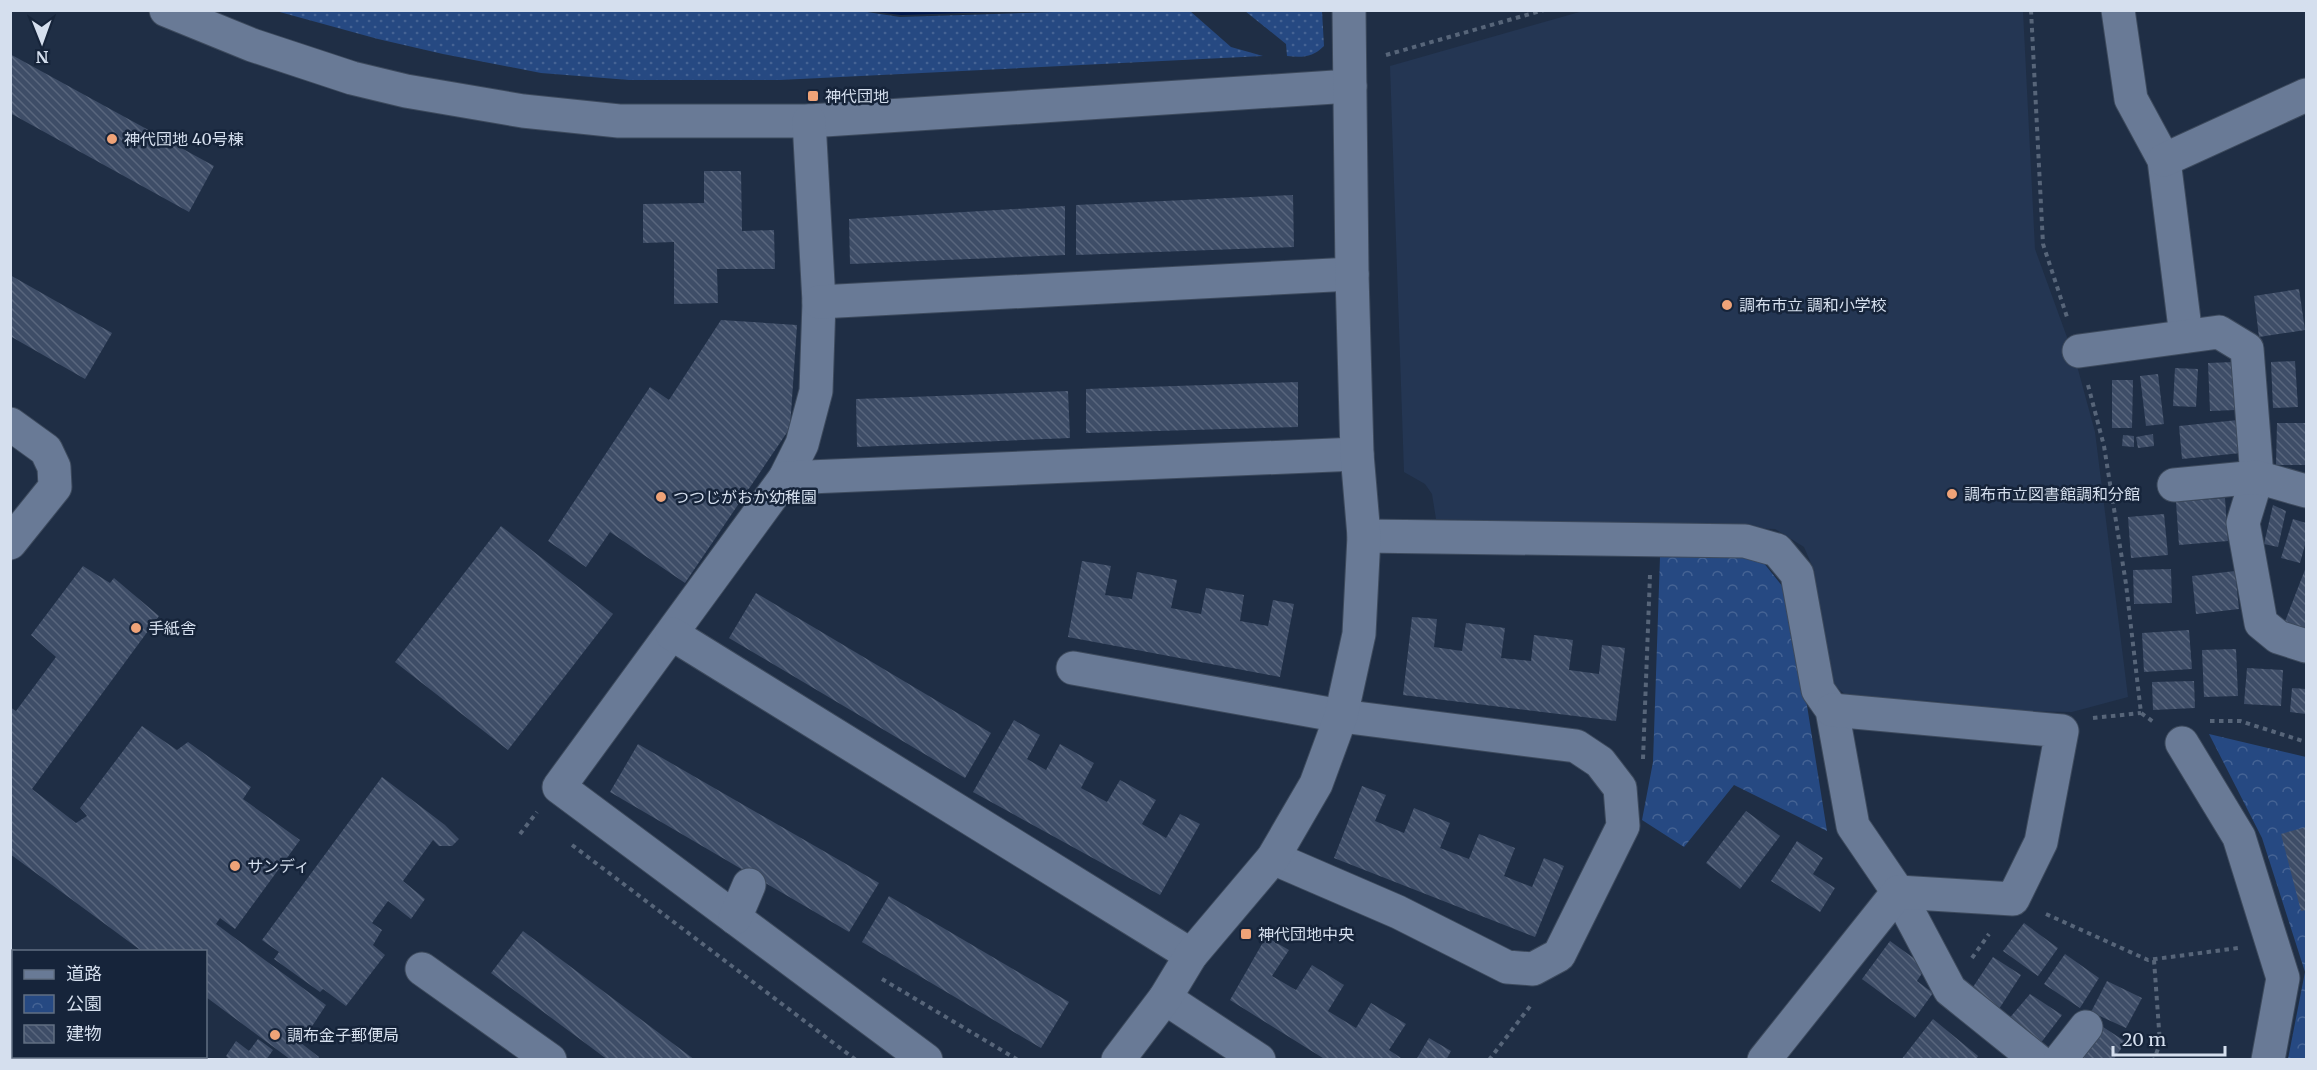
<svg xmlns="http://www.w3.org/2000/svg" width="2317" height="1070" viewBox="0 0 2317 1070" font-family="Merriweather,'Noto Sans JP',serif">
  <defs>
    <pattern id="grass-dots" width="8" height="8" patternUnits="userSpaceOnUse" patternTransform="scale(1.5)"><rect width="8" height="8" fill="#264982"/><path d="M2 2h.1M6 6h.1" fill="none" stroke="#456394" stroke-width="1.8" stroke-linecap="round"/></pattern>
    <pattern id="park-crowns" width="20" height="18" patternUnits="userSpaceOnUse" patternTransform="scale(1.5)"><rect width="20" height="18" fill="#264982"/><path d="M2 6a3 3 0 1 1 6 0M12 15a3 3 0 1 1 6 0" fill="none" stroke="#456394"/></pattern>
    <pattern id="water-rules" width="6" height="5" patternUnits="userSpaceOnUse" patternTransform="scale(1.5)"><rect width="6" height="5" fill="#001649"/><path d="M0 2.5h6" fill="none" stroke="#243764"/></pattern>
    <pattern id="building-back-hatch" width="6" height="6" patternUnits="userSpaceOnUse" patternTransform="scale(1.5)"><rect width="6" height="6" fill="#3e4d67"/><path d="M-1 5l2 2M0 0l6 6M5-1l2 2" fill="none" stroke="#59667d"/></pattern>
  </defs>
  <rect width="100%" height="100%" fill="#1f2e45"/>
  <path fill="#243653" d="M1583 11H2023L2035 249 2076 362 2095 432 2128 697 2072 712 2019 711 1931 701 1847 696 1827 679 1814 570 1804 547 1775 529 1436 519 1432 494 1425 484 1404 472 1390 66Z"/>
  <g fill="url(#grass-dots)">
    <path d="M854 10 900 17 1084 11H1190L1231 47 1263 56 780 80H629L541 73 443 54 378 39 276 11Z"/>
    <path d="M1245 11H1322L1324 46C1313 57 1303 58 1287 56L1286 44Z"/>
  </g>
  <g fill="url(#park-crowns)">
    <path d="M1732 554 1763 562 1783 587 1798 649 1827 831 1734 785 1684 847 1642 820 1653 762 1660 557Z"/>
    <path d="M2209 734 2306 757V1059H2288L2305 972 2262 838Z"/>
  </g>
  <path fill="url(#water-rules)" d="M867 11H1023L901 15Z"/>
  <g fill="url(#building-back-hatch)">
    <path d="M10 54 214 166 189 212 10 113Z"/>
    <path d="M704 171H741L742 231 774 230 775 269H717L718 303 674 304V242L643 243V204L704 203Z"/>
    <path d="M1293 195 1294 247 1076 255V205Z"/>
    <path d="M1065 206V255L850 264 849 219Z"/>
    <path d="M10 275 112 333 85 379 10 336Z"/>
    <path d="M2299 289 2305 330 2259 337 2254 296Z"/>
    <path d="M721 320 797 325 790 428 685 583 610 532 586 567 548 541 650 387 669 400Z"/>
    <path d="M2295 361 2298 407 2273 408 2271 362Z"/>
    <path d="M2234 362 2236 410 2210 411 2208 363Z"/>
    <path d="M2175 368 2198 369 2196 407 2173 406Z"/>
    <path d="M2158 374 2164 424 2146 426 2140 376Z"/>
    <path d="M2112 380H2133L2132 428H2112Z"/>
    <path d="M1298 382V427L1086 433V389Z"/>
    <path d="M1068 391 1070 438 857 447 856 399Z"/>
    <path d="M2238 420 2241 453 2182 459 2179 426Z"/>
    <path d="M2277 423H2306V465H2276Z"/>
    <path d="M2153 434 2154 446 2138 448 2136 437Z"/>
    <path d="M2123 435 2134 436V447L2122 446Z"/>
    <path d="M2225 498 2228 541 2179 545 2176 502Z"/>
    <path d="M2273 505 2286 511 2278 547 2264 544Z"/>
    <path d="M2164 514 2168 555 2131 558 2128 517Z"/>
    <path d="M2293 519 2306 523V541L2300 563 2281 558Z"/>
    <path d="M501 526 613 614 508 750 395 662Z"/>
    <path d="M1082 561 1111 566 1105 595 1132 599 1137 572 1177 580 1171 608 1201 614 1206 588 1244 595 1240 621 1268 626 1273 600 1294 604 1280 677 1068 637Z"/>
    <path d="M83 566 110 583 114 578 159 616 32 789 76 823 87 816 80 808 142 726 177 750 188 742 251 787 243 799 300 840 235 929 220 918 216 924 326 1005 301 1043 319 1057 317 1060H291L206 997V952H143L10 854V707L16 711 56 657 31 635Z"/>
    <path d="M2306 567V632L2284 624Z"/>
    <path d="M2171 569 2172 603 2134 604 2133 570Z"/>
    <path d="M2235 571 2239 609 2196 614 2192 576Z"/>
    <path d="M756 593 991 733 965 778 729 638Z"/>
    <path d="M1412 617 1437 619 1434 647 1462 651 1466 623 1505 628 1501 658 1531 661 1534 635 1573 640 1569 670 1599 674 1602 645 1625 648 1616 721 1403 695Z"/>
    <path d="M2189 630 2192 669 2144 672 2142 633Z"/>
    <path d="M2236 649 2238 696 2204 697 2202 650Z"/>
    <path d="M2247 668 2283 670 2281 706 2244 704Z"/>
    <path d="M2194 681 2195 708 2153 710 2152 682Z"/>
    <path d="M2292 688 2306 689V714L2290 712Z"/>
    <path d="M1014 720 1040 735 1027 759 1046 770 1060 744 1094 763 1081 788 1107 802 1120 780 1156 800 1142 824 1166 838 1180 814 1200 824 1160 895 973 792Z"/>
    <path d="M638 744 879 883 849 932 610 792Z"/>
    <path d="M382 777 445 825 459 839 452 846H439L433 840 403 881 425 899 411 919 388 901 372 923 382 930 373 945 385 955 346 1006 323 989 320 992 274 959 279 952 262 940Z"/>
    <path d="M1362 786 1386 795 1375 821 1404 833 1414 808 1450 823 1440 848 1469 859 1479 834 1515 848 1504 876 1532 887 1544 858 1564 866 1535 937 1334 858Z"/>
    <path d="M1746 811 1780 836 1740 889 1706 863Z"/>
    <path d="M2306 827V910L2301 911 2281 834Z"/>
    <path d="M1797 841 1823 858 1813 874 1835 888 1820 912 1771 881Z"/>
    <path d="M889 896 1069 1002 1041 1048 862 942Z"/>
    <path d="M2024 923 2058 948 2038 976 2003 951Z"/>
    <path d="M523 931 695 1060H608L491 973Z"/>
    <path d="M1266 937 1289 950 1272 976 1296 990 1312 965 1344 985 1328 1011 1356 1028 1371 1003 1406 1024 1389 1050 1404 1060H1326L1230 1000Z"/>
    <path d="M1890 941 1926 967 1917 981 1933 993 1915 1018 1862 979Z"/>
    <path d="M2065 954 2099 978 2080 1008 2044 984Z"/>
    <path d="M1993 957 2021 975 1999 1009 1971 990Z"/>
    <path d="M2107 981 2142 998 2126 1028 2091 1012Z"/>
    <path d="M2030 994 2062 1015 2040 1044 2007 1021Z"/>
    <path d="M1933 1019 1978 1056 1976 1060H1901Z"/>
    <path d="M2097 1023 2126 1042 2113 1060H2072Z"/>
    <path d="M1429 1038 1451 1051 1446 1060H1416Z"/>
    <path d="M258 1039 273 1050 266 1060H230L226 1056 236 1041 249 1051Z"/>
  </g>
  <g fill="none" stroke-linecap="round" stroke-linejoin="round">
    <g stroke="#3d4a5d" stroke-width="35">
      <g id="minor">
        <path d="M166 10 252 45 352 78 406 91 523 111 619 121H809L1350 86"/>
        <path d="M2118 10 2131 99 2164 160 2186 336"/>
        <path d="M809 121 819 302 816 391 802 444 785 478 559 787 926 1060"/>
        <path d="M2164 160 2306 95"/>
        <path d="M819 302 1352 274"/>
        <path d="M2079 351 2219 332 2247 349 2257 477 2243 523 2261 623 2278 637 2306 646"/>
        <path d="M10 424 46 450 54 467 55 487 10 543"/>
        <path d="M785 478 1357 454"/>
        <path d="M2174 485 2257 477 2306 491"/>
        <path d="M1364 536 1745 541 1777 550 1797 574 1818 690 1832 710 1853 826 1898 892 1950 990 2037 1060"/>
        <path d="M672 634 1191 955"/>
        <path d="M1073 668 1341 716 1576 746 1600 762 1620 788 1623 826 1559 955 1533 969 1507 967 1398 912 1273 858"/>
        <path d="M2182 743 2239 837 2283 978 2268 1060"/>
        <path d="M735 918 749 885"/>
        <path d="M10 966 14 968"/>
        <path d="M422 969 550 1060"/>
        <path d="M1165 998 1259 1060"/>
        <path d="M134 1056 138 1060"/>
        <path d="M1118 1060 1165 998 1191 955 1273 858 1316 784 1341 716 1359 634 1364 536 1357 454 1352 274 1349 10"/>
        <path d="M1764 1060 1898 892 2013 899 2041 842 2062 731 1832 710"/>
        <path d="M2060 1060 2086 1027"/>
      </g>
    </g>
    <g stroke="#576579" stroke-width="4" stroke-dasharray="4.5 4.5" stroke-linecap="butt">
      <path d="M2031 10 2043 244 2067 317"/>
      <path d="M1386 55 1544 10"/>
      <path d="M2088 385 2104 446 2126 584 2141 713 2155 723"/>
      <path d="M2093 718 2141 713"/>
      <path d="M2210 721H2240L2306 742"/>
      <path d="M1643 759 1650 575"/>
      <path d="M520 834 537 812"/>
      <path d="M572 845 856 1060"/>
      <path d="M2046 914 2148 960 2238 948"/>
      <path d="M1972 958 1989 934"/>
      <path d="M2154 960 2160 1043 2154 1060"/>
      <path d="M882 979 1018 1060"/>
      <path d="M1489 1060 1531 1005"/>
    </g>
    <use href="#minor" stroke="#697a96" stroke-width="33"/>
  </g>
  <g fill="#efa378" stroke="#16243a" stroke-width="2">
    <rect x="807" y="90" width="12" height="12" rx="3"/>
    <circle cx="112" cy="139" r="6"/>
    <circle cx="1727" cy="305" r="6"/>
    <circle cx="1952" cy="494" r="6"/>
    <circle cx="661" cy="497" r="6"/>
    <circle cx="136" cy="628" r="6"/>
    <circle cx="235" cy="866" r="6"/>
    <rect x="1240" y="928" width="12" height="12" rx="3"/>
    <circle cx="275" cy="1035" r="6"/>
  </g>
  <g text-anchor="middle" stroke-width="5" stroke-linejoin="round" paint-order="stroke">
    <g font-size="16" fill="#d5dfee" stroke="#16243a" text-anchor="start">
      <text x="825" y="102">神代団地</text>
      <text x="124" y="145">神代団地 40号棟</text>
      <text x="1739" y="311">調布市立 調和小学校</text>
      <text x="1964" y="500">調布市立図書館調和分館</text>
      <text x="673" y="503">つつじがおか幼稚園</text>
      <text x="148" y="634">手紙舎</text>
      <text x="247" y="872">サンディ</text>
      <text x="1258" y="940">神代団地中央</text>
      <text x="287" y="1041">調布金子郵便局</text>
    </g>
  </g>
  <rect width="2317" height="1070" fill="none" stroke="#d5dfee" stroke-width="24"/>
  <rect x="12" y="950" width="195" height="108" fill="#16243a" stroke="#626f82" stroke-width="1.5"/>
  <rect x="24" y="970" width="30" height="9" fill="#697a96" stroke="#626f82" stroke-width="1.5"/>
  <text x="66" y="980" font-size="18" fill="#d5dfee">道路</text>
  <rect x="24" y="995" width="30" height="18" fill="url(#park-crowns)" stroke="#626f82" stroke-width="1.5"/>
  <text x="66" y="1010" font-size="18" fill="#d5dfee">公園</text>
  <rect x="24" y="1025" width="30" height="18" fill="url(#building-back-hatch)" stroke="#626f82" stroke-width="1.5"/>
  <text x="66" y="1040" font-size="18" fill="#d5dfee">建物</text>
  <g transform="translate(42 42) rotate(179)" stroke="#16243a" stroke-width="4.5" paint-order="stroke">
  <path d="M0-4.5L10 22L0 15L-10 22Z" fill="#d5dfee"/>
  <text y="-9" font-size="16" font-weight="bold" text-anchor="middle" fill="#d5dfee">N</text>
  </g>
  <path d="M2113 1046v9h112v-9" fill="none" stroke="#d5dfee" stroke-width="3"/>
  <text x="2122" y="1046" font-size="18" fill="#d5dfee" stroke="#16243a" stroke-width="4.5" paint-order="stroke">20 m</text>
</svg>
